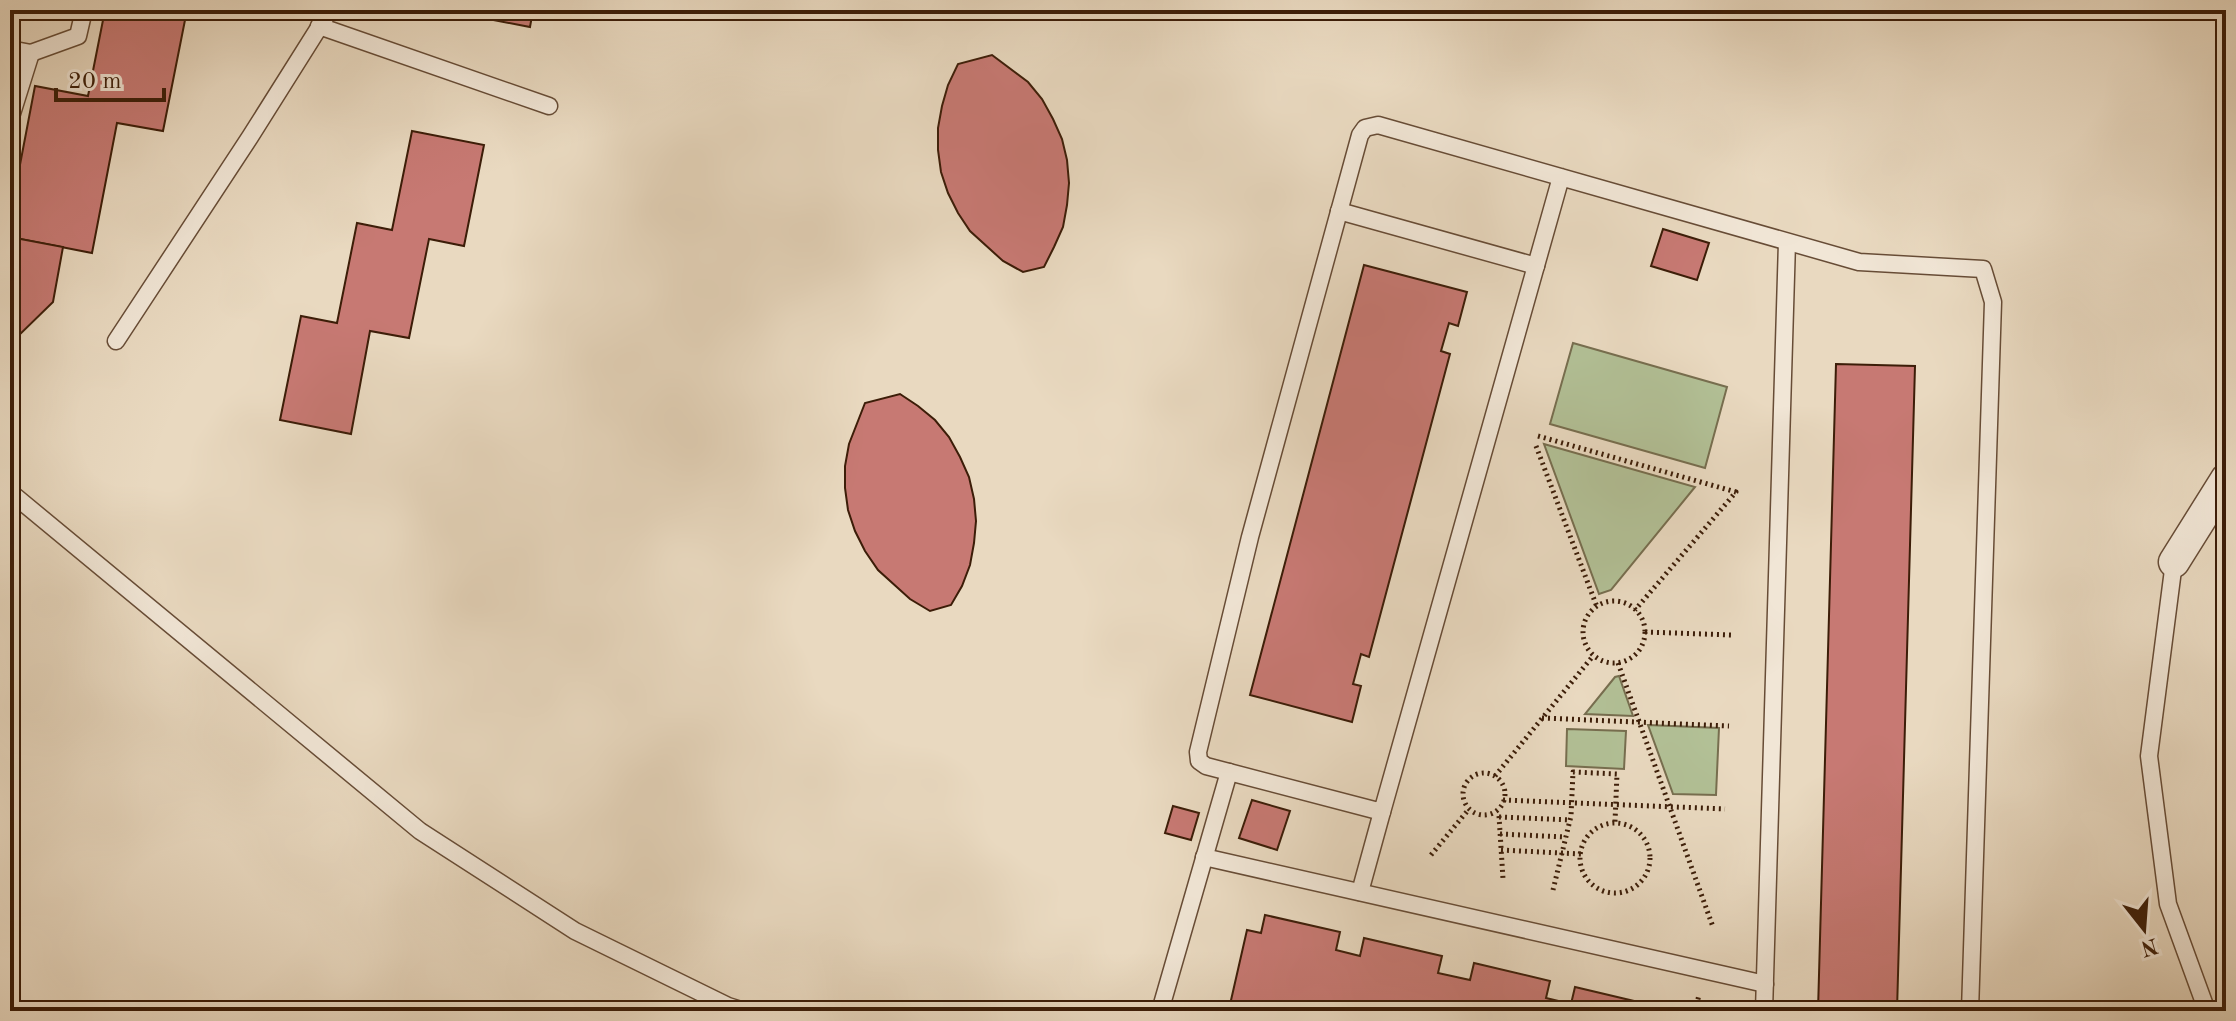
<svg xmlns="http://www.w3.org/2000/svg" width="2236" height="1021" viewBox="0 0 2236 1021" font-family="'Old Standard TT',serif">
  <rect width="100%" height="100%" fill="#e9d9c0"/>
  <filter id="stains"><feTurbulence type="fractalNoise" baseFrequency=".0025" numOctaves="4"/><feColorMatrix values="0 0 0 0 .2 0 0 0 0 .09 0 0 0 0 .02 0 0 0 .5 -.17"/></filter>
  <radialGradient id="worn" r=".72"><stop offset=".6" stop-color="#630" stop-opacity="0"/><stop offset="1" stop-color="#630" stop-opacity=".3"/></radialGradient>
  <g fill="#b2c096" stroke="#776e4f" stroke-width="2">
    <path d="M1573 343 1727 387 1705 468 1550 424Z"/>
    <path d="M1544 444 1695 487 1611 590 1599 594Z"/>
    <path d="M1619 676 1633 716 1585 714 1615 677Z"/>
    <path d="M1648 725 1719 728 1716 795 1673 794Z"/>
    <path d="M1567 729 1626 731 1624 769 1566 766Z"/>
  </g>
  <g fill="#c77973" stroke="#3c1d08" stroke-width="2">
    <path d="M105 10H187L163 131 117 123 92 253 10 237V217L35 86 88 96Z"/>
    <path d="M490 10H533L530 27 488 19Z"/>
    <path d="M992 55 1028 82 1042 99 1053 119 1062 139 1067 160 1069 183 1067 205 1063 227 1054 247 1044 267 1023 272 1003 261 970 231 958 213 948 193 941 172 938 150V128L942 106 948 85 958 64Z"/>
    <path d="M412 131 484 145 464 246 429 239 409 338 370 331 351 434 280 420 301 316 337 323 357 223 392 230Z"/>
    <path d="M1663 229 1709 243 1697 280 1651 266Z"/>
    <path d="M10 237 63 247 53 302 10 344Z"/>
    <path d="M1364 265 1467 292 1458 326 1449 323 1441 351 1450 354 1369 657 1361 654 1353 684 1361 686 1352 722 1250 695Z"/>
    <path d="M1836 364 1915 366 1897 1011H1818Z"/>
    <path d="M900 394 918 406 935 420 949 437 960 457 969 477 974 499 976 521 974 543 970 565 962 586 951 605 930 611 910 599 878 570 865 551 855 531 848 510 845 488V466L849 444 865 403Z"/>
    <path d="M1252 800 1290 811 1277 850 1239 838Z"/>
    <path d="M1173 806 1199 813 1191 840 1165 833Z"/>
    <path d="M1265 915 1340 932 1336 950 1360 956 1364 938 1442 956 1438 973 1470 980 1474 963 1550 981 1546 998 1571 1004 1575 987 1651 1005 1649 1011H1239L1229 1009 1247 930 1261 933Z"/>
  </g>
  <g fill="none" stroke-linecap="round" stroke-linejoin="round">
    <g stroke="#674c36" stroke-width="19">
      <g id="lane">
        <path d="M319 26 549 106"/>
        <path d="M10 49 31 53 78 36 84 10"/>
        <path d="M10 120 31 53"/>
        <path d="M1561 177 1382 812 1206 766 1199 761 1198 752 1250 537 1360 135 1365 128 1378 125 1859 262 1983 269 1993 302 1970 1011"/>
        <path d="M1339 211 1536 266"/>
        <path d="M116 341 250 137 330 10"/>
        <path d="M10 492 420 831 575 931 728 1006 744 1011"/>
        <path d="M2174 562 2149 756 2168 904 2207 1011"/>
        <path d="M1204 857 1765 984"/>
        <path d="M1360 892 1382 812"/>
        <path d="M1160 1011 1229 772"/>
        <path d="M1764 1011 1787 242"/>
      </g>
    </g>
    <g stroke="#674c36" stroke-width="33">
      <path id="street" d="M2174 562 2226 479"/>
    </g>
    <g stroke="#3c1d08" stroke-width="5" stroke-dasharray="2 4" stroke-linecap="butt">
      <path d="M1538 436 1736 492 1635 610"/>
      <path d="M1536 446 1597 607"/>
      <circle cx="1614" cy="632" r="31"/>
      <path d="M1645 632 1732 635"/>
      <path d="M1618 663 1713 927"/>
      <path d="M1542 718 1729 726"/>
      <circle cx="1484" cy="794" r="21"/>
      <path d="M1495 776 1593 656"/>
      <path d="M1503 800 1725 809"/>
      <path d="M1499 816 1503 879"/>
      <path d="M1499 817 1570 820"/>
      <circle cx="1615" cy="858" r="35"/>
      <path d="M1500 834 1566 837"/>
      <path d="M1501 850 1581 854"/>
      <path d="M1431 855 1469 809"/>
      <path d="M1553 890 1571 816 1573 772 1617 774 1615 822"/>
      <path d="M1695 1011 1699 995"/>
    </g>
    <use href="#lane" stroke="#f1e6d6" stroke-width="16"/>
    <use href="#street" stroke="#f1e6d6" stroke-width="30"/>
  </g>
  <rect width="2236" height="1021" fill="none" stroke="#e9d9c0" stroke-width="40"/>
  <rect x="12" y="12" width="2212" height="997" fill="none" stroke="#3c1d08" stroke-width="4"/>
  <rect x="20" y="20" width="2196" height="981" fill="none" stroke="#3c1d08" stroke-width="2"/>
  <g transform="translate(2144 929) rotate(163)" stroke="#f1e6d6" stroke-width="6" paint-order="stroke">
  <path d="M0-6L14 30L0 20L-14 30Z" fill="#3c1d08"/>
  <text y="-12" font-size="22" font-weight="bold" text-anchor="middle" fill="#3c1d08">N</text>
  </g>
  <path d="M56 88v12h108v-12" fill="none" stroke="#3c1d08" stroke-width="4"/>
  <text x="68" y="88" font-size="24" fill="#3c1d08" stroke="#f1e6d6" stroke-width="6" paint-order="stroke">20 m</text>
  <rect width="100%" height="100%" filter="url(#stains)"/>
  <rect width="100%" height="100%" fill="url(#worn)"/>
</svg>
